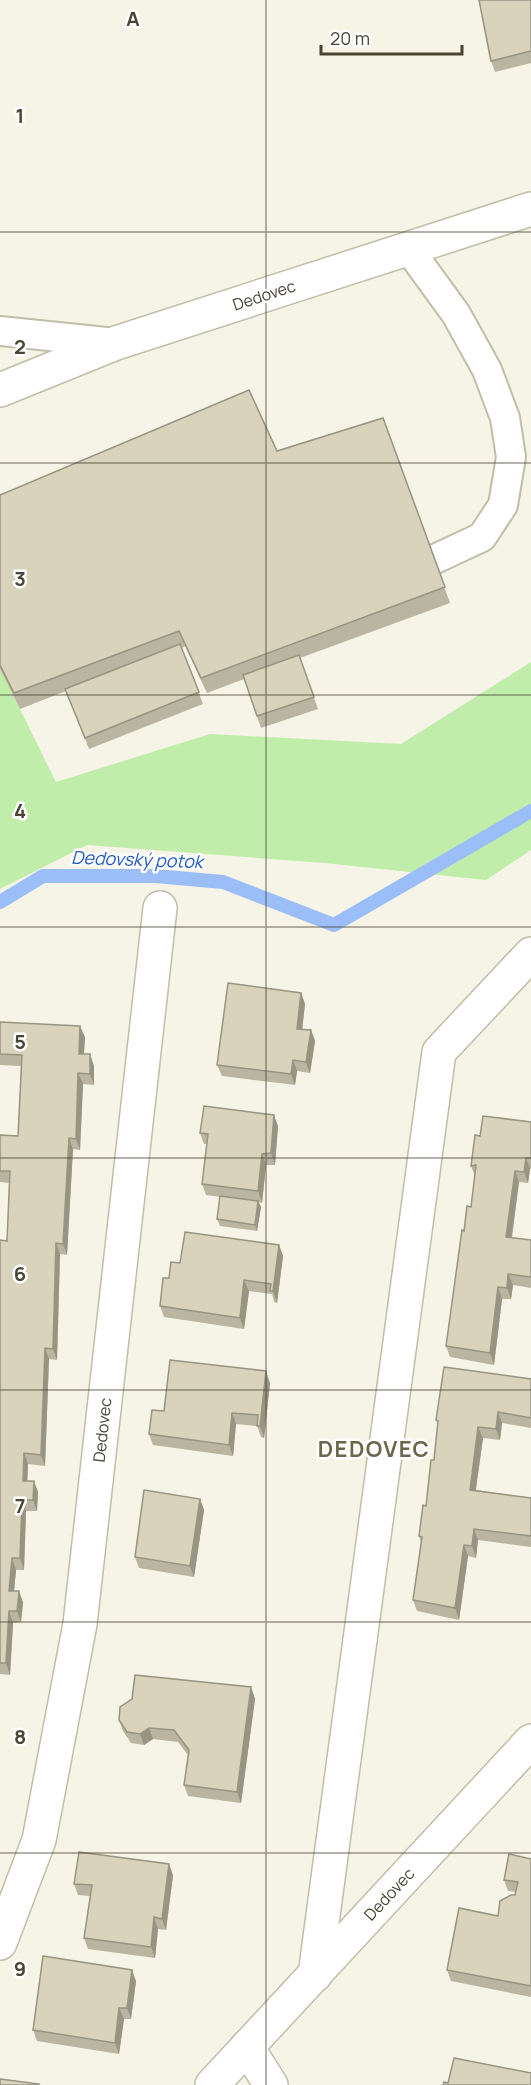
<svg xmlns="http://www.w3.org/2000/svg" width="531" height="2085" viewBox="0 0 531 2085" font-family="Manrope,sans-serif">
  <rect width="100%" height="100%" fill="#f5f4e6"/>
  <path fill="#c1edab" d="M531 662V850L486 880 324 863 87 845 0 889V669L56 782 210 734 401 744Z"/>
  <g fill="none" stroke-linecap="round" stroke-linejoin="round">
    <path stroke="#9cbef8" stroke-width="14" d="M0 902 43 876H155L223 882 334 925 531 811"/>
    <g stroke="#c1bea8" stroke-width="32">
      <g id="service">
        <path d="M408 248 456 314 487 370 505 418 511 457 503 505 482 537 435 559"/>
        <path d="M0 331 116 343"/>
      </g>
    </g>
    <g stroke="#c1bea8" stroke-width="36">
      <g id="minor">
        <path d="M0 390 116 343 531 209"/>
        <path d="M0 1943 39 1840 80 1624 160 908"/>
        <path d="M315 1975 439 1052 531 954"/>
        <path d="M247 2047 271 2085"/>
        <path d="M212 2085 531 1741"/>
      </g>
    </g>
    <use href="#service" stroke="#fff" stroke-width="28"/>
    <use href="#minor" stroke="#fff" stroke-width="33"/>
  </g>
  <g fill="#bab5a0">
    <path d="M531 0V63L495 72 491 61Z"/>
    <path d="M383 418 450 603 300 658 318 709 261 728 244 679 207 693 185 646 182 648 203 704 89 749 66 691 20 709 0 669V495L277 451Z"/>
    <path d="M301 993 305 1004 302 1029 311 1030 315 1041 310 1073 297 1071 295 1085 222 1076 217 1065Z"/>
    <path d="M0 1022 85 1037 84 1054 94 1066V1085L83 1084 80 1150 73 1149 67 1255 60 1254 57 1360 49 1359 45 1466 28 1464 27 1481 38 1492 37 1511H26L24 1570H16L14 1591 23 1602 21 1622 13 1623 10 1675 0 1674V1240L7 1241 9 1183 0 1182V1135L18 1136 21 1066 0 1065Z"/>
    <path d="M531 1122V1169H530L528 1183 519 1182 512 1238 531 1240V1288L513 1285 511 1299H502L494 1365 450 1357 446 1346 464 1231 471 1207 475 1176 471 1166 480 1136Z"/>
    <path d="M278 1126 275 1165H266L262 1203 259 1202 261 1207 257 1231 220 1226 217 1219 220 1197 206 1195 202 1184 207 1144H204L200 1133Z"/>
    <path d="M279 1245 283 1256 277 1303 274 1302 272 1294 249 1291 244 1329 164 1317 160 1306 169 1278 180 1263Z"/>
    <path d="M531 1379V1428L502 1423 500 1440 483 1438 476 1490 531 1498V1547L478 1540 476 1558 468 1556 459 1620 417 1611 413 1600 421 1542 419 1536 426 1506 434 1460 438 1426 436 1420Z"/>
    <path d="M270 1383 264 1438 261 1437 257 1426 236 1424 233 1456 153 1445 149 1434 164 1411Z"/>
    <path d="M200 1499 204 1510 194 1577 139 1568 135 1557Z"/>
    <path d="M251 1687 255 1699 241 1803 188 1796 184 1785 188 1755 178 1742 153 1739 144 1745 131 1743 123 1731 119 1720Z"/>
    <path d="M531 1859V1997L451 1981 447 1970 498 1916 515 1895 516 1892 508 1891 504 1880Z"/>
    <path d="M173 1875 166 1930 158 1929 155 1958 88 1949 84 1938 90 1896 78 1895 74 1884Z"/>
    <path d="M136 1981 131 2019H124L119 2054 37 2041 33 2030Z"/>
  </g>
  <g fill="#979482">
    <path d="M301 993 305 1004 301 1040 297 1029Z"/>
    <path d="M80 1026 85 1037 83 1065 79 1054Z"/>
    <path d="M311 1030 315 1041 310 1073 306 1062Z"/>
    <path d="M90 1054 94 1066V1085L90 1074Z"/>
    <path d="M293 1060 297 1071 295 1085 291 1074Z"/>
    <path d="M78 1073 83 1084 80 1150 76 1139Z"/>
    <path d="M274 1115 278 1126 275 1165 271 1153Z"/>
    <path d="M69 1138 73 1149 67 1255 63 1244Z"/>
    <path d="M262 1154 266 1165 262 1203 258 1191Z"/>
    <path d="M526 1158 530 1169 528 1183 524 1172Z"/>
    <path d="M515 1171 519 1182 510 1248 506 1237Z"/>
    <path d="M258 1201 261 1207 257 1231 255 1225Z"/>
    <path d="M56 1243 60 1254 57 1360 53 1349Z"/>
    <path d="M279 1245 283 1256 277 1303 273 1291Z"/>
    <path d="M508 1274 513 1285 511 1299 507 1288Z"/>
    <path d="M244 1280 249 1291 244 1329 240 1318Z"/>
    <path d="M498 1287 502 1299 494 1365 490 1353Z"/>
    <path d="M45 1348 49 1359 45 1466 41 1455Z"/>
    <path d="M266 1371 270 1383 264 1438 260 1426Z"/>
    <path d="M498 1412 502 1423 500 1440 496 1429Z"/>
    <path d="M232 1413 236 1424 233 1456 229 1445Z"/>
    <path d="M478 1427 483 1438 474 1501 470 1490Z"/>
    <path d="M24 1453 28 1464 27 1493 23 1481Z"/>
    <path d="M34 1481 38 1492 37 1511 33 1500Z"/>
    <path d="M200 1499 204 1510 194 1577 190 1566Z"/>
    <path d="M22 1500 26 1511 24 1570 20 1558Z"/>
    <path d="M474 1529 478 1540 476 1558 472 1546Z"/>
    <path d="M464 1545 468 1556 459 1620 455 1608Z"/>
    <path d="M12 1558 16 1570 13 1602 9 1591Z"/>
    <path d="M19 1591 23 1602 21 1622 17 1611Z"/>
    <path d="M9 1611 13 1623 10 1675 6 1663Z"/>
    <path d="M251 1687 255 1699 241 1803 237 1792Z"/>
    <path d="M149 1728 153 1739 144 1745 140 1734Z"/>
    <path d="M169 1864 173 1875 166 1930 162 1919Z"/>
    <path d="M154 1917 158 1929 155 1958 151 1947Z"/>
    <path d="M132 1970 136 1981 131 2019 127 2008Z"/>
    <path d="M119 2008 124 2019 119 2054 115 2043Z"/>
  </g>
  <g fill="#d8d3ba" stroke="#979482" stroke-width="1.5">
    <path d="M479 0H531V51L491 61Z"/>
    <path d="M249 390 277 451 383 418 445 587 201 678 179 631 14 693 0 665V495Z"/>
    <path d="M180 644 199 692 85 738 65 689Z"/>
    <path d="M299 655 314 697 257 716 243 675Z"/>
    <path d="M228 983 301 993 297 1029 311 1030 306 1062 293 1060 291 1074 217 1065Z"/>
    <path d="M0 1022 80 1026 79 1054H90V1074L78 1073 76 1139 69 1138 63 1244 56 1243 53 1349 45 1348 41 1455 24 1453 23 1481H34L33 1500H22L20 1558H12L9 1591H19L17 1611H9L6 1663H0V1240L7 1241 10 1171H0V1135L18 1136 22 1055 0 1054Z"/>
    <path d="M204 1106 274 1115 271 1153 262 1154 258 1191 202 1184 208 1134 200 1133Z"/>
    <path d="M483 1116 531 1122V1158H526L524 1172 515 1171 506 1237 531 1240V1277L508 1274 507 1288 498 1287 490 1353 446 1346 462 1230 464 1231 467 1206 471 1207 476 1165 471 1166 475 1135 480 1136Z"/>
    <path d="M220 1196 258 1201 255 1225 217 1219Z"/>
    <path d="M185 1232 279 1245 273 1291H270L271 1284 244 1280 240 1318 160 1306 163 1278H169L171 1262 180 1263Z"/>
    <path d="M170 1360 266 1371 260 1426H257L258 1415 232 1413 229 1445 149 1434 152 1410 164 1411Z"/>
    <path d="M444 1367 531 1379V1418L498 1412 496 1429 478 1427 470 1490 531 1498V1536L474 1529 472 1546 464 1545 455 1608 413 1600 422 1537 419 1536 423 1505 426 1506 431 1460H434L438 1421 436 1420Z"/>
    <path d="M144 1490 200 1499 190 1566 135 1557Z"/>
    <path d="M135 1675 251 1687 237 1792 184 1785 189 1750 174 1730 149 1728 140 1734 127 1732 119 1720 120 1707 132 1699Z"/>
    <path d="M79 1852 169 1864 162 1919 154 1917 151 1947 84 1938 92 1885 74 1884Z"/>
    <path d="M509 1854 531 1859V1986L447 1970 459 1908 498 1916 500 1901 511 1895H515L518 1882 504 1880Z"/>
    <path d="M43 1956 132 1970 127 2008H119L115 2043 33 2030Z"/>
    <path d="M454 2058 531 2073V2085H443L444 2082 448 2083Z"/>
    <path d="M0 2079 39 2084 38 2085H0Z"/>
  </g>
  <path fill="none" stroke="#494535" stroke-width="1.5" stroke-opacity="0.55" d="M266 0V2085M0 232H531M0 463H531M0 695H531M0 927H531M0 1158H531M0 1390H531M0 1622H531M0 1853H531"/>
  <g text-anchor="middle" stroke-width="5" stroke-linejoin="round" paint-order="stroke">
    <g font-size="16" fill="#494535" stroke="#fff">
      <text transform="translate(264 295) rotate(-18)" y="6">Dedovec</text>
      <text transform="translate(102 1430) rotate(-84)" y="6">Dedovec</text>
      <text transform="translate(389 1894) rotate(-47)" y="6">Dedovec</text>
    </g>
    <g font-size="18" font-style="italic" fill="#225bc0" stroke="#fff">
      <text transform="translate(137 860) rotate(2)" y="6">Dedovský potok</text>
    </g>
    <g font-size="22" font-weight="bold" letter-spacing="1.5" fill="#6c664b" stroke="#fff">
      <text x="374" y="1457">DEDOVEC</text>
    </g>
  </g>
  <g font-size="20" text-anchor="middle" font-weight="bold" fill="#494535" stroke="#fff" stroke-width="5" stroke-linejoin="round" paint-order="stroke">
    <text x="133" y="26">A</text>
    <text x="20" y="123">1</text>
    <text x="20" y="354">2</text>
    <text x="20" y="586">3</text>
    <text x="20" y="818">4</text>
    <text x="20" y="1049">5</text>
    <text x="20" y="1281">6</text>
    <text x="20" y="1513">7</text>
    <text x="20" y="1744">8</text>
    <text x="20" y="1976">9</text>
  </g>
  <path d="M321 45v9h141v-9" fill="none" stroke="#494535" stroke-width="3"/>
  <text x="330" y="45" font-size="18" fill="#494535" stroke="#ffffff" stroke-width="4.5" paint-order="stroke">20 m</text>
</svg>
